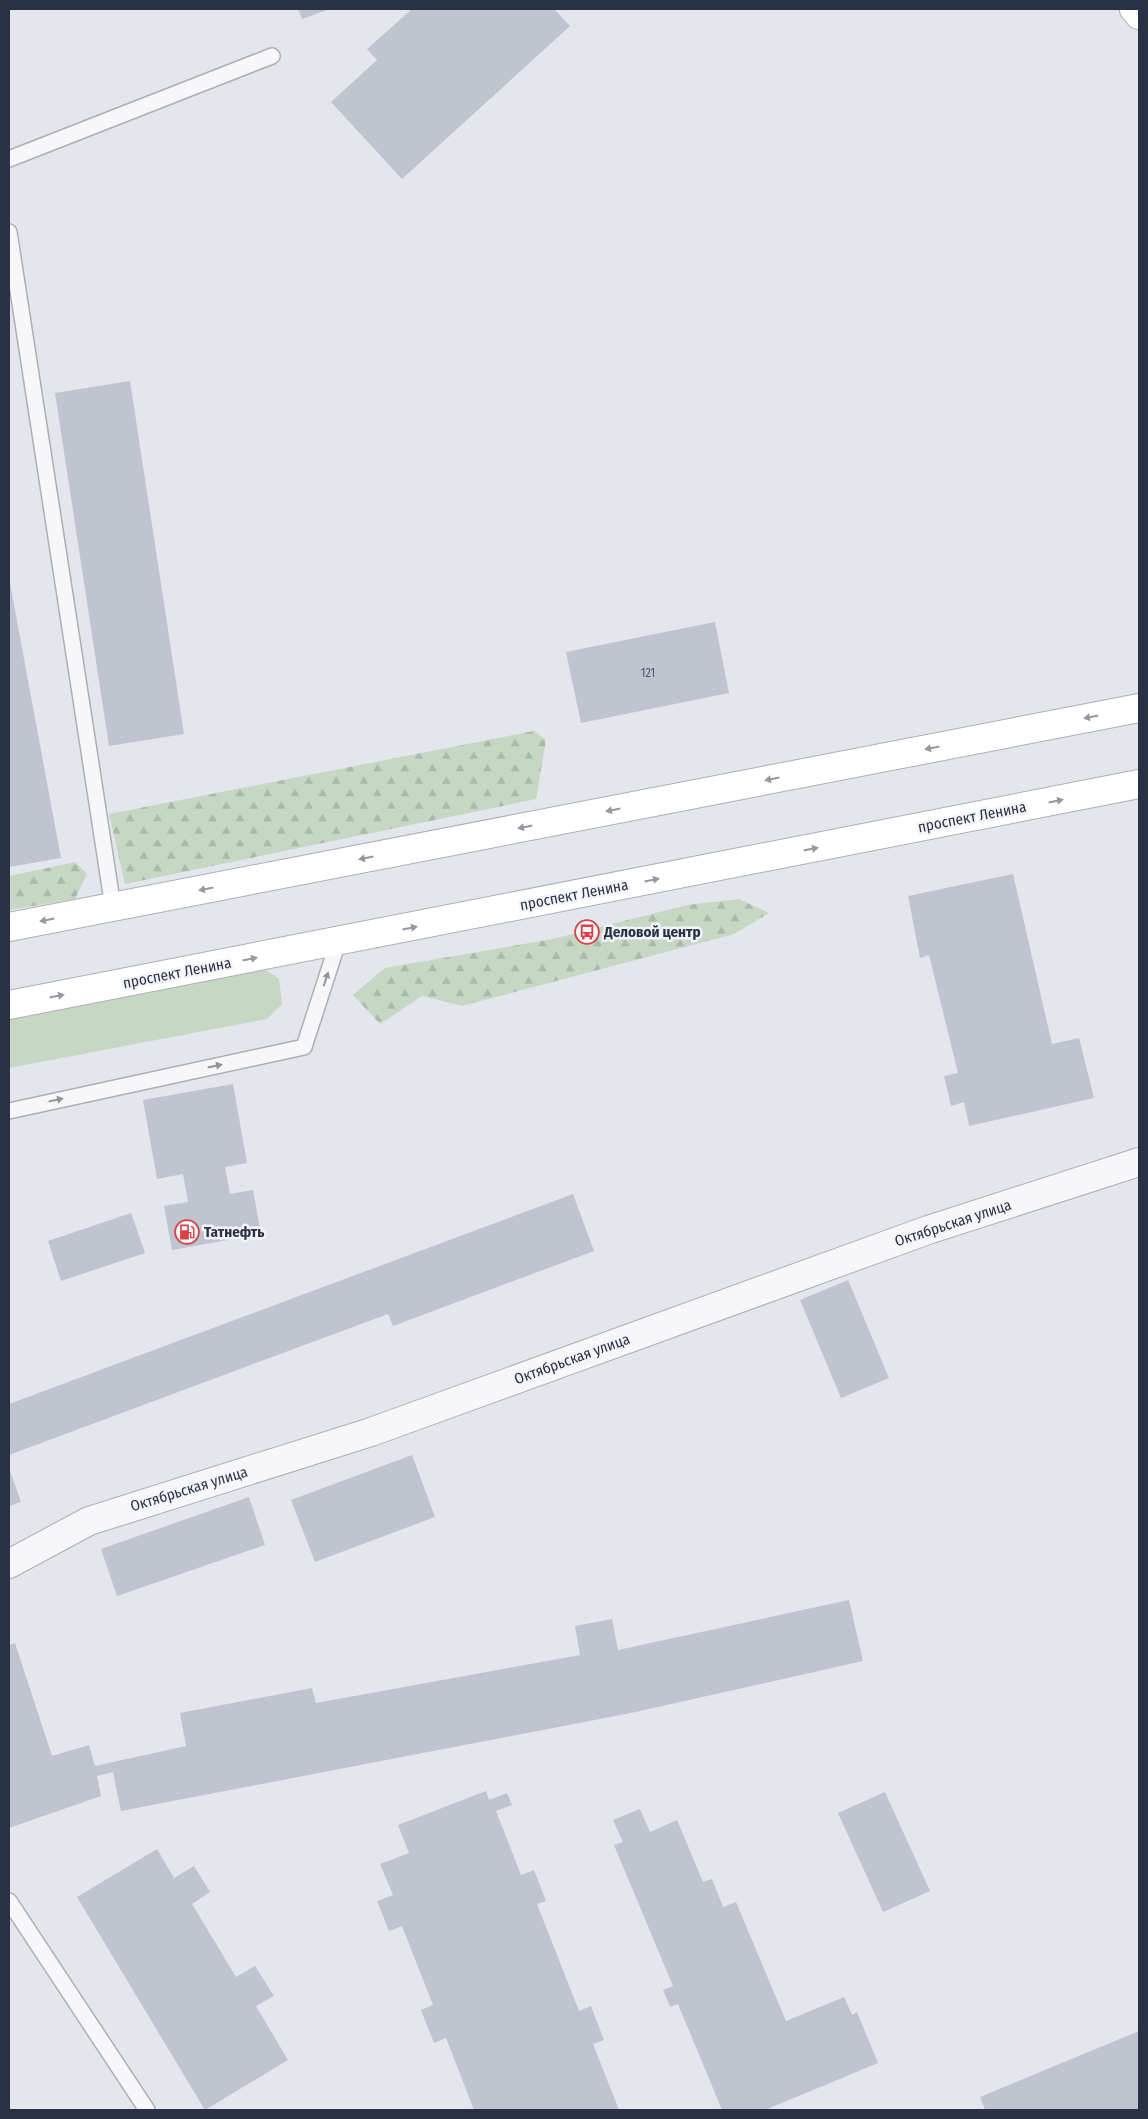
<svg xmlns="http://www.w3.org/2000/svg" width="1148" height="2119" viewBox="0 0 1148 2119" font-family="'Fira Sans Condensed',sans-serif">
  <defs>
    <pattern id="forest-firs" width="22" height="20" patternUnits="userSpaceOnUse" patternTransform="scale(1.25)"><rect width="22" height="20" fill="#c6d7c4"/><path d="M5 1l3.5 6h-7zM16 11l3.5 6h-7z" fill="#aab9aa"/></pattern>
  </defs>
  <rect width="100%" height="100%" fill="#e3e6ec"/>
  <path fill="#c6d7c4" d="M263 968 279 979 282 1004 267 1019 9 1068V1019Z"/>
  <g fill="url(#forest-firs)">
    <path d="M534 731 546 740 536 799 125 884 109 814Z"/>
    <path d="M75 862 87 874 75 899 9 910V876Z"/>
    <path d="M739 899 769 913 734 934 462 1006 422 996 380 1024 353 995 385 968 553 939 687 905Z"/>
  </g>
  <g fill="#c0c4cf">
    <path d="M298 9H330L302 19Z"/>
    <path d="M412 9H554L570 26 402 179 331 102 377 60 367 49Z"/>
    <path d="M130 381 184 734 109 746 55 393Z"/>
    <path d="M9 578 61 858 9 867Z"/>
    <path d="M715 622 729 693 581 723 566 652Z"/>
    <path d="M1013 874 1052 1044 1079 1038 1094 1098 969 1126 964 1102 951 1106 944 1076 958 1073 929 955 920 958 908 896Z"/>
    <path d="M233 1084 247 1163 225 1167 230 1194 253 1190 261 1234 172 1250 164 1206 188 1202 183 1174 157 1179 143 1100Z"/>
    <path d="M573 1194 594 1251 393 1326 388 1314 9 1455V1404Z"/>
    <path d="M131 1213 145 1253 61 1281 48 1241Z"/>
    <path d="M848 1280 889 1378 841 1398 800 1300Z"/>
    <path d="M412 1455 435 1517 315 1562 291 1500Z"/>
    <path d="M9 1468 21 1502 9 1506Z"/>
    <path d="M249 1497 265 1545 117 1596 101 1549Z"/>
    <path d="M849 1600 863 1661 631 1713 121 1811 113 1772 97 1776 101 1796 9 1828V1645L15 1643 52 1756 89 1745 95 1766 186 1746 180 1713 312 1688 316 1703 580 1655 575 1626 612 1619 618 1650Z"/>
    <path d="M486 1791 489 1800 507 1793 512 1805 496 1811 521 1875 534 1870 546 1901 537 1904 579 2011 591 2006 604 2040 593 2044 619 2110H474L446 2038 434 2043 421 2010 433 2005 402 1926 389 1931 377 1901 393 1895 380 1864 409 1853 398 1825Z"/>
    <path d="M885 1792 930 1891 883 1912 838 1813Z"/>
    <path d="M640 1809 650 1832 677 1820 703 1882 712 1879 723 1907 736 1902 786 2021 844 1997 852 2015 857 2012 878 2063 765 2110H722L678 2004 670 2007 663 1990 673 1986 614 1845 623 1842 613 1820Z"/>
    <path d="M157 1849 174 1878 194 1866 210 1892 192 1904 236 1977 255 1966 274 1996 256 2006 288 2060 205 2110 77 1897Z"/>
    <path d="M1139 2031V2110H985L980 2097Z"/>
  </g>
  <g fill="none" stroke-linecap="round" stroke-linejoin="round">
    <g stroke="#acafba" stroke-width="18">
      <g id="service">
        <path d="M9 159 272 56"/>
        <path d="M9 232 113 907"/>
        <path d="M9 1111 304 1047 338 942"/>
        <path d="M9 1901 147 2110"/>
      </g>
    </g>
    <g stroke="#acafba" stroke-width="30">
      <path id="minor" d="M9 1564 89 1521 371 1432 928 1230 1139 1162"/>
    </g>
    <g stroke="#acafba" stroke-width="30">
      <g id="secondary">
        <path d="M1134 9 1139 15"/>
        <path d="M9 927 1139 708"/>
        <path d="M9 1005 1139 784"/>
      </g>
    </g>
    <use href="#service" stroke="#f7f7fa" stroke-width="15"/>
    <use href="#minor" stroke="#f7f7fa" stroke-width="28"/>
    <use href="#secondary" stroke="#fff" stroke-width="28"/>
  </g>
  <defs><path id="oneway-solid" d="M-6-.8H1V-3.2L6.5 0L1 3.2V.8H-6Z" transform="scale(1.25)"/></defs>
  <g fill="#9498a2">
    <use href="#oneway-solid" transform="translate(1091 717) rotate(169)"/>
    <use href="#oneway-solid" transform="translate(932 748) rotate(169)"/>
    <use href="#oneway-solid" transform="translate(772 779) rotate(169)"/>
    <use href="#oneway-solid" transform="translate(1056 801) rotate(-11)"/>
    <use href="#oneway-solid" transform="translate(613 810) rotate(169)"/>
    <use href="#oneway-solid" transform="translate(525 827) rotate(169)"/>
    <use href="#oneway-solid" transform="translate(811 849) rotate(-11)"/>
    <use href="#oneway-solid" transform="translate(366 858) rotate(169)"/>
    <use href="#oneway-solid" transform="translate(652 880) rotate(-11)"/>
    <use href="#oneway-solid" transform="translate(206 889) rotate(169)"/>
    <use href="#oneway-solid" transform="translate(47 920) rotate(169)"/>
    <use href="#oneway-solid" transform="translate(410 928) rotate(-11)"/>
    <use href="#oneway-solid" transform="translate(250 959) rotate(-11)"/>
    <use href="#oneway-solid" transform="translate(57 996) rotate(-11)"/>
  </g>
  <g fill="#9094a0">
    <use href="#oneway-solid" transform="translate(326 979) rotate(-72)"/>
    <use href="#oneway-solid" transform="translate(215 1066) rotate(-12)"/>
    <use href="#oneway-solid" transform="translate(56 1100) rotate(-12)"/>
  </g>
  <defs>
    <g id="bus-ring" transform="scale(1.25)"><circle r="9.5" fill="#f3f5f9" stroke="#d74346" stroke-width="1.5"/><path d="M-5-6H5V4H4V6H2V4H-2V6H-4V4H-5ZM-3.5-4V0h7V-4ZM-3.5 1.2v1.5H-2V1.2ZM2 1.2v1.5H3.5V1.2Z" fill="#d74346"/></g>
    <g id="fuel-ring" transform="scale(1.25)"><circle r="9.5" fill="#f3f5f9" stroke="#d74346" stroke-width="1.5"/><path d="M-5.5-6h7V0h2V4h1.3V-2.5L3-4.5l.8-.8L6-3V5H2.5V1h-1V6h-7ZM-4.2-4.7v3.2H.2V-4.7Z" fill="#d74346"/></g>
  </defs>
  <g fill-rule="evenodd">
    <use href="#bus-ring" x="587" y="932"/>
    <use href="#fuel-ring" x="187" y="1232"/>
  </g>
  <g text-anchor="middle" stroke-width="5" stroke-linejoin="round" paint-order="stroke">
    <g font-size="12" fill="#505568">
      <text x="648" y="677">121</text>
    </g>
    <g font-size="15" fill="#2a3046" stroke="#f3f5f9">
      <text transform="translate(972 817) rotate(-11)" y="5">проспект Ленина</text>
      <text transform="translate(574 895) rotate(-11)" y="5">проспект Ленина</text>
      <text transform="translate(177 973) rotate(-11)" y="5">проспект Ленина</text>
      <text transform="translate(953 1223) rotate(-18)" y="5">Октябрьская улица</text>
      <text transform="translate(572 1359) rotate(-20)" y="5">Октябрьская улица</text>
      <text transform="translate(189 1489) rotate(-17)" y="5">Октябрьская улица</text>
    </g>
    <g font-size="15" font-weight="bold" fill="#2a3046" stroke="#f3f5f9" text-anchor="start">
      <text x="604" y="937">Деловой центр</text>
      <text x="204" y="1237">Татнефть</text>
    </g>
  </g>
  <rect width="1148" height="2119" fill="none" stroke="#2a3046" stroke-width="20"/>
</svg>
